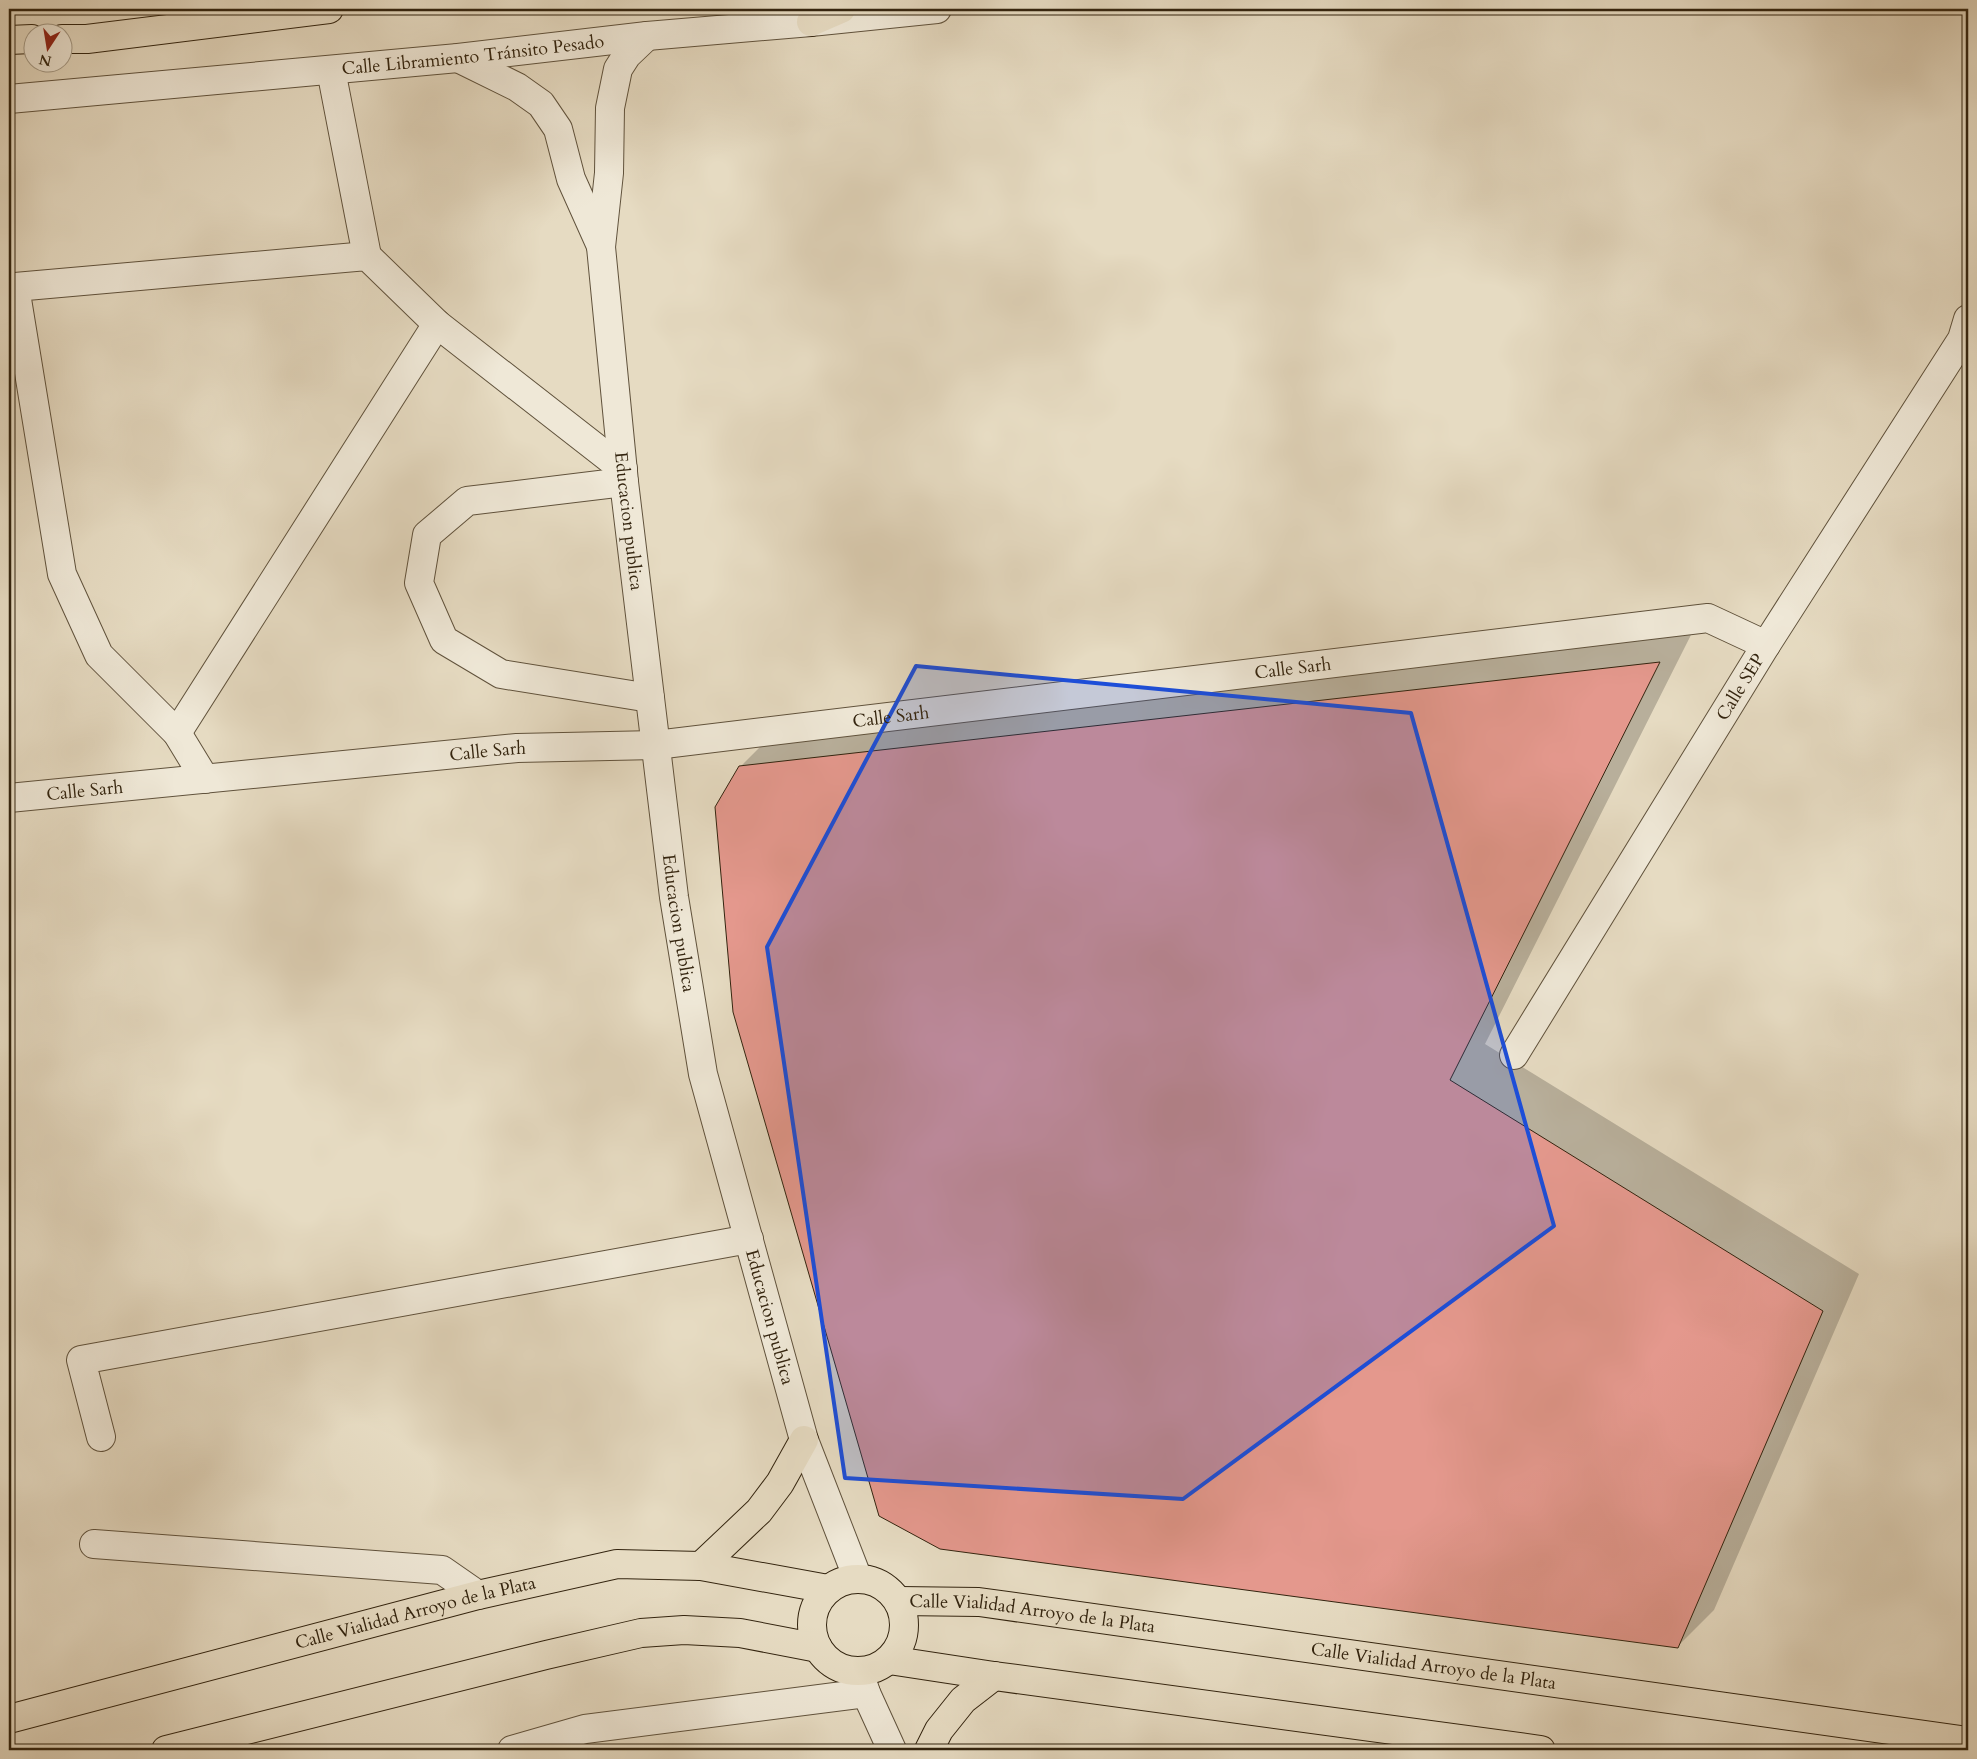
<svg xmlns="http://www.w3.org/2000/svg" width="1977" height="1759" viewBox="0 0 1977 1759" font-family="Cardo,serif">
  <rect width="100%" height="100%" fill="#e6dbc2"/>
  <filter id="stains"><feTurbulence type="fractalNoise" baseFrequency=".004" numOctaves="4"/><feColorMatrix values="0 0 0 0 .2 0 0 0 0 .09 0 0 0 0 .02 0 0 0 .5 -.17"/></filter>
  <radialGradient id="worn" r=".72"><stop offset=".6" stop-color="#630" stop-opacity="0"/><stop offset="1" stop-color="#630" stop-opacity=".3"/></radialGradient>
  <path fill="#0003" d="M1695 627 1485 1044 1859 1274 1714 1610 1678 1646 740 767 777 730Z"/>
  <path fill="#e4988d" stroke="#33240f" d="M1660 662 1450 1080 1823 1311 1678 1648 940 1549 879 1516 733 1012 715 807 739 766Z"/>
  <g fill="none" stroke-linecap="round" stroke-linejoin="round">
    <g stroke="#60523c" stroke-width="30">
      <g id="minor">
        <path id="s1" d="M647 36 627 55 618 69 610 108 609 173 601 247 624 482 674 897 703 1074 804 1440 858 1579"/>
        <path d="M458 58 517 87 541 104 558 129 571 179 601 246"/>
        <path d="M331 70 367 256"/>
        <path id="s2" d="M9 99 458 58 647 36 811 22 937 9"/>
        <path d="M624 482 467 501 427 535 419 583 444 640 501 674 650 698"/>
        <path d="M177 733 437 324"/>
        <path d="M205 779 177 733 99 655 62 574 15 287 367 256 437 324 623 469"/>
        <path id="s3" d="M9 798 517 748 656 745 1708 618 1766 645"/>
        <path id="s4" d="M1514 1055 1766 645 1962 339 1968 319"/>
        <path d="M101 1437 81 1360 749 1239"/>
        <path d="M94 1544 442 1570 478 1595"/>
        <path d="M859 1671 866 1693 892 1750"/>
        <path d="M512 1750 585 1729 866 1693"/>
      </g>
    </g>
    <g stroke="#33240f" stroke-width="30">
      <g id="major">
        <path d="M811 22 841 9"/>
        <path d="M62 39H87L329 9"/>
        <path d="M9 40 32 39"/>
        <path d="M701 1566 759 1511 780 1483 804 1440"/>
        <circle cx="858" cy="1625" r="46"/>
        <path id="s5" d="M899 1601 979 1602 1968 1741"/>
        <path d="M889 1660 994 1676 1541 1750"/>
        <path id="s6" d="M9 1719 478 1595 617 1564 701 1566 828 1589"/>
        <path d="M166 1750 546 1655 641 1633 684 1630 740 1633 818 1648"/>
        <path d="M929 1750 939 1730 963 1700 994 1676"/>
      </g>
    </g>
    <use href="#minor" stroke="#efe8d7" stroke-width="28"/>
    <use href="#major" stroke="#e6dbc2" stroke-width="28"/>
  </g>
  <path fill="#1d4ed8" fill-opacity="0.2" stroke="#1d4ed8" stroke-width="4" stroke-linejoin="round" d="M916 666 1411 713 1554 1226 1183 1499 845 1478 767 947Z"/>
  <g text-anchor="middle" stroke-width="4.5" stroke-linejoin="round" paint-order="stroke">
    <g font-size="18" fill="#33240f" stroke="#efe8d7">
      <text dy="6" stroke="none"><textPath href="#s2" startOffset="466">Calle Libramiento Tránsito Pesado</textPath></text>
      <text dy="6" stroke="none"><textPath href="#s1" startOffset="499">Educacion publica</textPath></text>
      <text dy="6" stroke="none"><textPath href="#s3" startOffset="1291">Calle Sarh</textPath></text>
      <text dy="6" stroke="none"><textPath href="#s4" startOffset="432">Calle SEP</textPath></text>
      <text dy="6" stroke="none"><textPath href="#s3" startOffset="886">Calle Sarh</textPath></text>
      <text dy="6" stroke="none"><textPath href="#s3" startOffset="481">Calle Sarh</textPath></text>
      <text dy="6" stroke="none"><textPath href="#s3" startOffset="76">Calle Sarh</textPath></text>
      <text dy="6" stroke="none"><textPath href="#s1" startOffset="904">Educacion publica</textPath></text>
      <text dy="6" stroke="none"><textPath href="#s1" startOffset="1309">Educacion publica</textPath></text>
      <text dy="6" stroke="none"><textPath href="#s6" startOffset="420">Calle Vialidad Arroyo de la Plata</textPath></text>
      <text dy="6" stroke="none"><textPath href="#s5" startOffset="134">Calle Vialidad Arroyo de la Plata</textPath></text>
      <text dy="6" stroke="none"><textPath href="#s5" startOffset="539">Calle Vialidad Arroyo de la Plata</textPath></text>
    </g>
  </g>
  <rect width="1977" height="1759" fill="none" stroke="#e6dbc2" stroke-width="30"/>
  <rect x="10" y="10" width="1957" height="1739" fill="none" stroke="#33240f" stroke-width="2.5"/>
  <rect x="15" y="15" width="1947" height="1729" fill="none" stroke="#33240f"/>
  <g transform="translate(48 48) rotate(192)"><circle r="24" fill="#efe8d7" stroke="#a49a87"/>
  <path d="M0-4L9 19L0 12L-9 19Z" fill="#8f2418"/>
  <text y="-8" font-size="14" font-weight="bold" text-anchor="middle" fill="#33240f">N</text>
  </g>
  <rect width="100%" height="100%" filter="url(#stains)"/>
  <rect width="100%" height="100%" fill="url(#worn)"/>
</svg>
